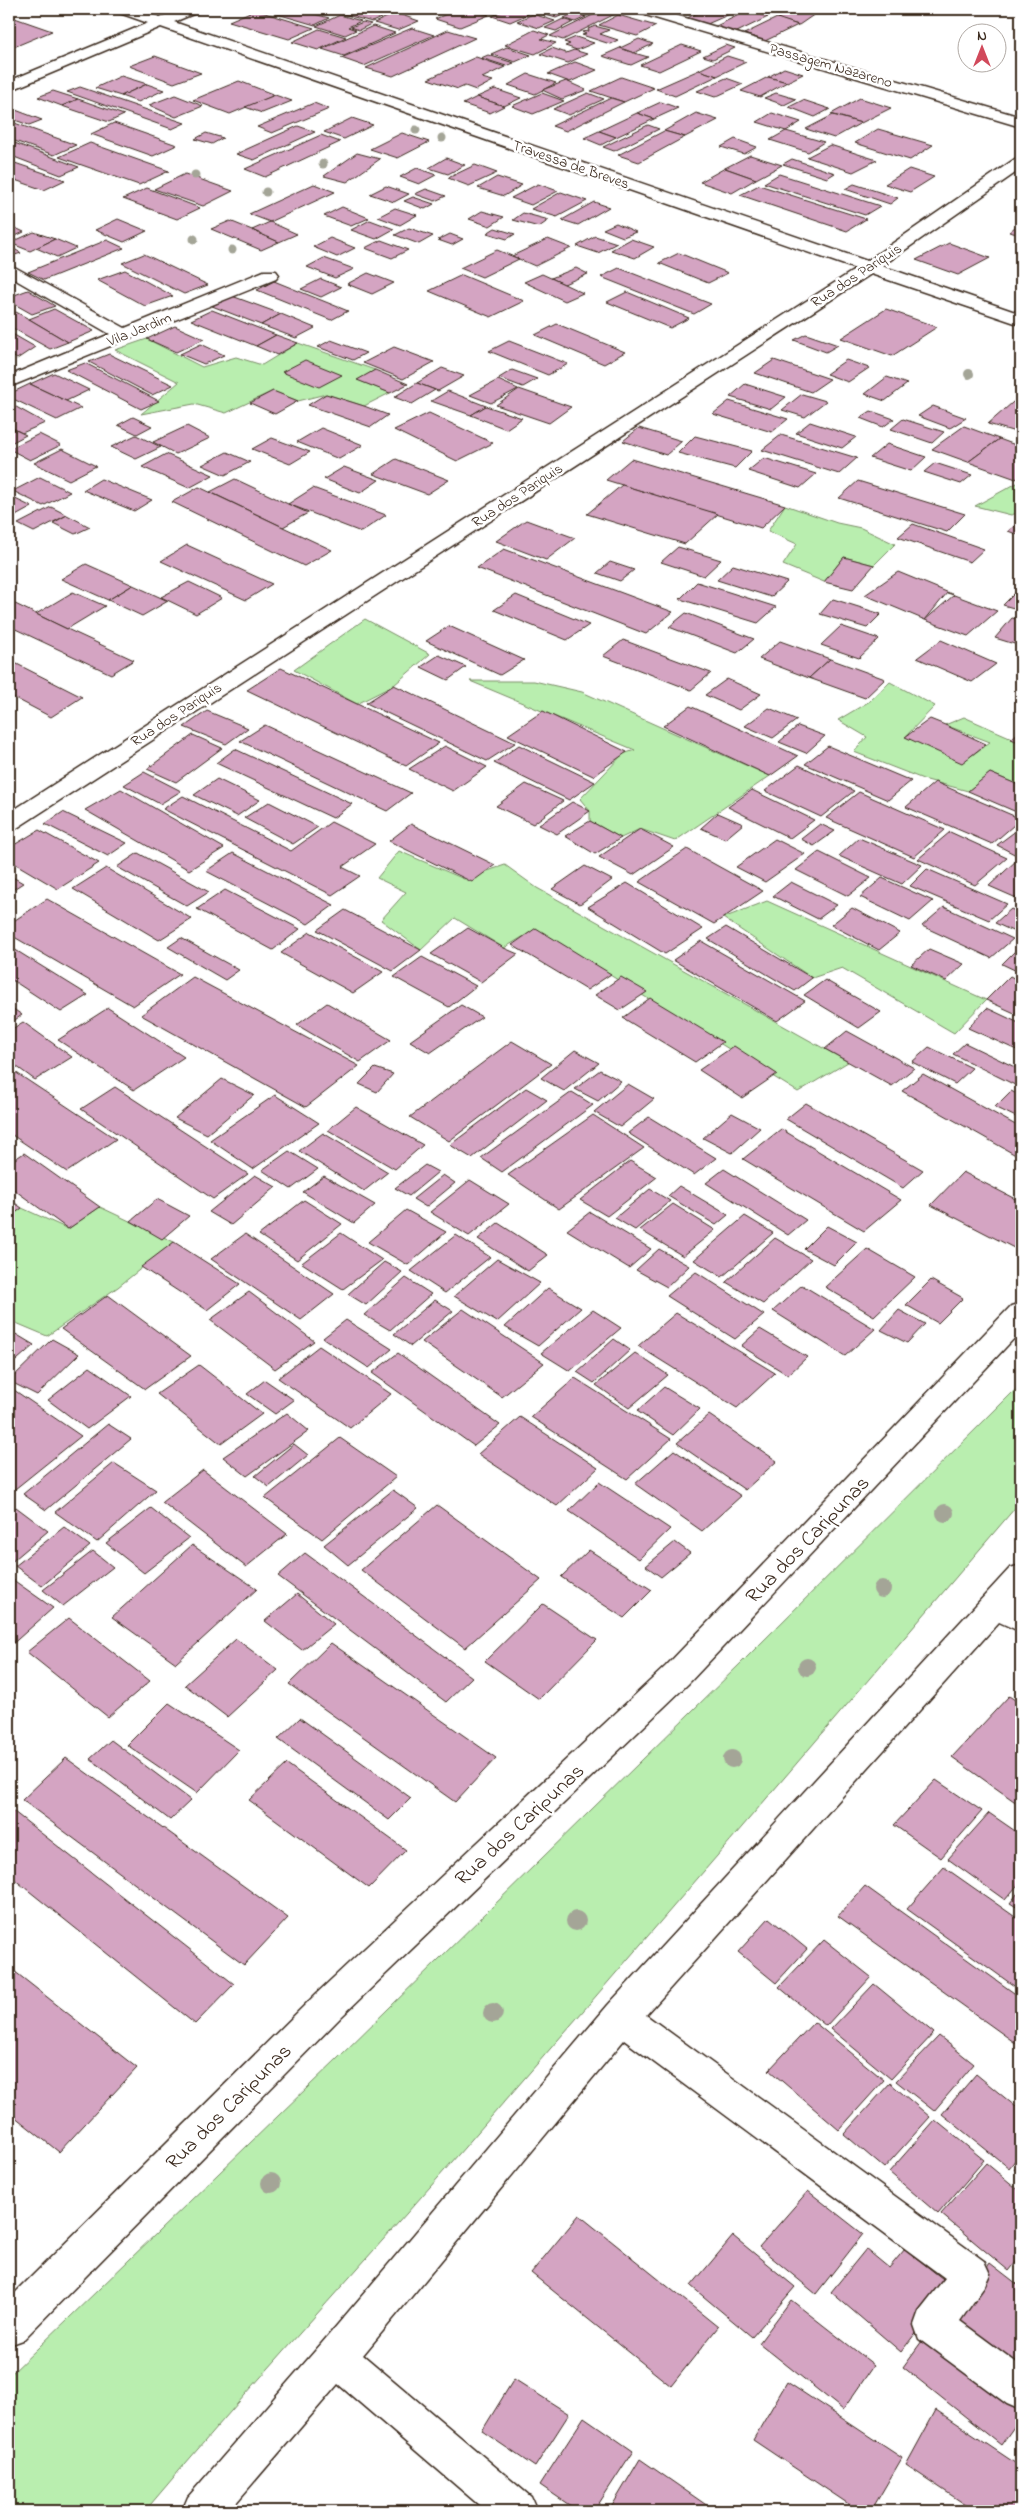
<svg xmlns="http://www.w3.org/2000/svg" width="1030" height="2520" viewBox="0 0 1030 2520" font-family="'Indie Flower',sans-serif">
  <rect width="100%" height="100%" fill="#fff"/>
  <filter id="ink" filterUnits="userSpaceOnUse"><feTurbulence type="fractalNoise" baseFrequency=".02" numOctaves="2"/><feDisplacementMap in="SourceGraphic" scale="10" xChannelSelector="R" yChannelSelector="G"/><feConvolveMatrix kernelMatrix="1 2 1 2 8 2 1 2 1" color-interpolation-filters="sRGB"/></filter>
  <g filter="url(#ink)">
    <g fill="#b9eeaf" stroke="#7a8c66">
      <path d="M147 339 202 367 236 357 262 365 298 343 375 370 358 380 390 393 364 406 326 394 298 401 273 391 226 413 194 404 141 414 179 382 115 350Z"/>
      <path d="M1017 483 1021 485V512L1011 515 975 506Z"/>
      <path d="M785 505 837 523 861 528 895 544 874 565 844 557 824 582 783 565 797 544 768 531Z"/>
      <path d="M365 619 430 654 394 685 357 704 294 670Z"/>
      <path d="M470 681H534L582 692 770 776 675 841 640 829 621 838 590 821V811L580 799 623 754 635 750Z"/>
      <path d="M890 682 935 706 906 736 964 761 990 742 945 725 964 717 1021 742V786L990 773 968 791 923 779 854 752 867 737 838 720 870 701Z"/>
      <path d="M399 851 464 879 505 865 537 888 848 1062 798 1092 536 929 504 948 455 918 421 950 381 920 406 892 377 878Z"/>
      <path d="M767 901 986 1000 954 1033 842 968 812 978 723 918Z"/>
      <path d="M100 1207 174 1242 118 1287 47 1336 9 1320V1218L22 1208 68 1229Z"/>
      <path d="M1021 1384V1501C828 1728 634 1953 438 2178 340 2289 240 2398 145 2511H9V2376L338 2058 741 1663Z"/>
    </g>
    <g fill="#d4a4c2" stroke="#3b2a1e">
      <path d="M272 9H296L329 18 315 25 267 11Z"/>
      <path d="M337 9H383L386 10 378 14 385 16 372 22 332 11Z"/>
      <path d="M458 9H469L489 15 460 27 435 19Z"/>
      <path d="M508 9H528L535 11 510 22 492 16Z"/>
      <path d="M544 9H577L556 18 536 12Z"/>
      <path d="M583 9H597L601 10 587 16 575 13Z"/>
      <path d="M706 9H736L739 10 705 25 685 19Z"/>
      <path d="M754 9H783L771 15Z"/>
      <path d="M793 9 815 14 799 25 777 19Z"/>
      <path d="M255 10 314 28 289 39 229 21Z"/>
      <path d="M601 11 615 14 563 40 550 36Z"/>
      <path d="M747 11 768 17 735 33 714 27Z"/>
      <path d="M396 13 419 21 398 30 374 23Z"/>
      <path d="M574 13 586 17 575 22 564 18Z"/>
      <path d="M533 14 555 21 539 28 517 21Z"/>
      <path d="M340 15 361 21 348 27 356 30 345 35 316 26Z"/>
      <path d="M618 15 656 26 637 36 599 25Z"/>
      <path d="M9 16 52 31 9 49Z"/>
      <path d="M777 18 798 25 765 41 744 34Z"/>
      <path d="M563 19 573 22 556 31 545 28Z"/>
      <path d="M363 22 371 24 359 30 351 27Z"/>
      <path d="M373 26 395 33 344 56 322 49Z"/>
      <path d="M595 26 609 30 600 34 618 40 610 44 582 35 586 34 582 32 589 31 588 29Z"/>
      <path d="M412 28 434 35 364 66 341 58Z"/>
      <path d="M319 29 346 37 318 50 292 42Z"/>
      <path d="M448 30 475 38 393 76 366 68Z"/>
      <path d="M534 30 549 35 541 39 556 43 535 54 505 45Z"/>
      <path d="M576 37 594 43 577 50 565 46 570 44 564 42Z"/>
      <path d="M639 39 653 44 634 53 620 48Z"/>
      <path d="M682 45 701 51 659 71 640 65Z"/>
      <path d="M726 45 735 48 713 59 703 56Z"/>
      <path d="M507 47 531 55 515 62 491 54Z"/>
      <path d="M552 48 566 53 574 50 587 54 568 63 540 54Z"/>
      <path d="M620 48 634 53 648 57 631 65 602 56Z"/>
      <path d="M488 55 514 63 506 66 481 58Z"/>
      <path d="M155 56 201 73 174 83 129 66Z"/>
      <path d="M727 56 746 62 717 76 699 70Z"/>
      <path d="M476 57 505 67 482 78 493 81 476 90 465 86 458 89 428 79Z"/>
      <path d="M575 62 597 70 570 82 548 74Z"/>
      <path d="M784 68 803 74 787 82 768 77Z"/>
      <path d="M699 70 717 76 675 96 656 89Z"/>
      <path d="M528 74 556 83 535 94 508 85Z"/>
      <path d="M121 76 147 84 121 96 95 88Z"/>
      <path d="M621 77 654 88 624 102 591 91Z"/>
      <path d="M768 77 787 82 760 97 741 91Z"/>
      <path d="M726 78 743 84 715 97 697 91Z"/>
      <path d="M239 81 275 95 230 114 193 100Z"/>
      <path d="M566 81 586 90 562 99 542 90Z"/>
      <path d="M147 84 164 90 138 102 121 96Z"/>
      <path d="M80 87 185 123 172 129 67 92Z"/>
      <path d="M495 89 521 98 504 106 477 97Z"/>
      <path d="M53 91 78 99 62 106 38 97Z"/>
      <path d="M542 93 564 101 533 114 512 106Z"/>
      <path d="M588 93 604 99 569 115 553 109Z"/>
      <path d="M776 93 796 99 784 105 764 98Z"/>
      <path d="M175 95 203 106 176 117 149 105Z"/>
      <path d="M275 95 292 101 262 113 245 107Z"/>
      <path d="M477 97 504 106 490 113 463 104Z"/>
      <path d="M611 98 624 102 566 131 552 126Z"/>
      <path d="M860 98 891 108 861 123 831 114Z"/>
      <path d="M78 99 124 115 109 122 62 106Z"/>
      <path d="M803 100 830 109 815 117 789 107Z"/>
      <path d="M661 102 678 108 654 119 637 113Z"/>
      <path d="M314 103 329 109 272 133 257 127Z"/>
      <path d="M13 109 42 120 29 125 9 118V111Z"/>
      <path d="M637 113 654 119 616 137 599 131Z"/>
      <path d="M696 113 718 120 685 137 664 131Z"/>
      <path d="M772 113 801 122 786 131 757 122Z"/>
      <path d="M833 115 861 123 834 138 806 129Z"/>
      <path d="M352 118 373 125 344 139 324 132Z"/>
      <path d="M9 121 76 145 54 155 9 139Z"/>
      <path d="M114 123 177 145 153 156 91 134Z"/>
      <path d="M648 125 659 129 614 151 603 147Z"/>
      <path d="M298 126 315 132 254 160 236 154Z"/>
      <path d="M878 129 933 145 910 160 855 143Z"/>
      <path d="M599 131 616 137 601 145 584 138Z"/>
      <path d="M664 131 685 137 639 162 618 155Z"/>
      <path d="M786 131 824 142 808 152 770 140Z"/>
      <path d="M206 133 223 138 212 144 195 139Z"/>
      <path d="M402 133 429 142 398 158 370 149Z"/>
      <path d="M321 135 340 142 265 177 245 169Z"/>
      <path d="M735 139 757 147 744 154 721 147Z"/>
      <path d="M9 141 79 167 61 175 9 155Z"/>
      <path d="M90 143 169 171 139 185 59 157Z"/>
      <path d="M830 145 877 160 853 172 807 157Z"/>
      <path d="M357 153 380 159 347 182 324 176Z"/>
      <path d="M750 155 782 165 756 179 725 168Z"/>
      <path d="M446 158 465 165 448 174 429 168Z"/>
      <path d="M792 159 835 173 827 178 783 164Z"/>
      <path d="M9 161 65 180 44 190 9 178Z"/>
      <path d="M475 165 497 173 469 186 448 178Z"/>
      <path d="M417 168 436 175 419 184 400 177Z"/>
      <path d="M725 168 756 179 732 193 700 182Z"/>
      <path d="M909 169 934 177 910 192 885 184Z"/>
      <path d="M185 174 233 191 203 206 154 189Z"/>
      <path d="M779 174 880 206 865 215 764 183Z"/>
      <path d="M497 177 522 185 504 196 478 188Z"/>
      <path d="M314 184 335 192 270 222 249 214Z"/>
      <path d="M538 184 558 191 531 205 511 198Z"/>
      <path d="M854 184 898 198 890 204 845 189Z"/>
      <path d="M759 185 866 219 847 231 740 195Z"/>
      <path d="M386 186 409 194 394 202 370 194Z"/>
      <path d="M147 188 200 208 177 219 123 199Z"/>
      <path d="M426 189 446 196 435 201 415 194Z"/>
      <path d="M561 192 587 201 557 217 531 209Z"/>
      <path d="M413 197 434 204 425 209 404 201Z"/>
      <path d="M594 202 609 207 578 225 562 220Z"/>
      <path d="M342 207 369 218 351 226 324 216Z"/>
      <path d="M395 208 417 215 400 225 378 217Z"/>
      <path d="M482 211 504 217 490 226 469 219Z"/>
      <path d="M523 213 549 220 539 227 513 220Z"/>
      <path d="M118 219 147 231 124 242 95 230Z"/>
      <path d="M370 220 394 229 376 239 351 230Z"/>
      <path d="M230 221 252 230 279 242 261 250 211 229Z"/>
      <path d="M270 222 297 234 279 242 252 230Z"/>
      <path d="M1021 222V235L1009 232Z"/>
      <path d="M616 223 636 232 623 237 603 229Z"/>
      <path d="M9 225 24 232 9 239Z"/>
      <path d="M409 228 433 236 419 244 395 235Z"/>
      <path d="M495 228 515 234 507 239 487 233Z"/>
      <path d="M34 232 55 239 30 251 10 243Z"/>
      <path d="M450 234 463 239 452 245 438 240Z"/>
      <path d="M595 236 617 243 598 253 577 246Z"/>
      <path d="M330 238 355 248 337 257 313 247Z"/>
      <path d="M55 239 76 248 57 257 36 248Z"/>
      <path d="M548 239 571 248 535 266 512 256Z"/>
      <path d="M631 239 654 247 635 258 611 250Z"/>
      <path d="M107 240 124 248 44 280 28 272Z"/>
      <path d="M381 240 408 250 392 258 365 248Z"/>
      <path d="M949 243 990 258 958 275 916 260Z"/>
      <path d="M9 246 21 253 9 257Z"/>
      <path d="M497 250 519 259 482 277 460 268Z"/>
      <path d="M679 253 728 273 708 283 659 263Z"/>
      <path d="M144 254 208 285 184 294 122 263Z"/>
      <path d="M324 258 354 269 335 278 307 267Z"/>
      <path d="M576 268 588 274 564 284 551 278Z"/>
      <path d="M619 268 711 304 694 314 601 277Z"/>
      <path d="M125 270 173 296 145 306 97 280Z"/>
      <path d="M368 273 394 283 372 294 347 284Z"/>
      <path d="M542 274 564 284 583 293 565 301 524 282Z"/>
      <path d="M462 275 524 301 491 317 429 291Z"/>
      <path d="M321 279 341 287 321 297 301 289Z"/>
      <path d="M274 281 348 311 331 320 257 290Z"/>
      <path d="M28 290 55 306 32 314 9 301V297Z"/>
      <path d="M627 292 689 318 670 328 607 302Z"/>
      <path d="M232 296 281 314 261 325 212 306Z"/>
      <path d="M54 309 94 331 68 342 29 319Z"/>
      <path d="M886 309 937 327 892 356 841 338Z"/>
      <path d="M212 310 276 335 256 346 191 320Z"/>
      <path d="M16 312 29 319 68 342 50 349 9 326V315Z"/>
      <path d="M281 314 315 328 296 338 261 325Z"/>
      <path d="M557 324 625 352 604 364 535 335Z"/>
      <path d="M175 326 204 339 176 352 147 339Z"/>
      <path d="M9 332 35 347 17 359 9 354Z"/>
      <path d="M806 334 838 345 826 352 794 340Z"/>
      <path d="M276 335 298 343 277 355 256 346Z"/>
      <path d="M331 340 366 353 353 360 318 347Z"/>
      <path d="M509 341 568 364 548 375 489 351Z"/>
      <path d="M201 344 224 355 204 364 180 354Z"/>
      <path d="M394 347 434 362 403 379 363 363Z"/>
      <path d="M109 354 173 385 152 395 89 362Z"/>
      <path d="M305 360 342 375 319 387 282 372Z"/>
      <path d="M774 360 830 379 811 392 755 373Z"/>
      <path d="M846 360 869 368 848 382 826 374Z"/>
      <path d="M85 363 159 401 141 409 66 370Z"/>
      <path d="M442 368 464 376 438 391 417 383Z"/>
      <path d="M375 370 408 384 390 393 357 380Z"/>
      <path d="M512 370 537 379 523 387 499 378Z"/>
      <path d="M54 373 89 390 66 401 30 384Z"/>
      <path d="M887 377 907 384 885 401 865 394Z"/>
      <path d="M498 380 518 389 491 403 470 395Z"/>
      <path d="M417 383 435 390 412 404 394 397Z"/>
      <path d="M30 384 66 401 81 408 57 420 9 397V394Z"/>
      <path d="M745 384 786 397 771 409 730 397Z"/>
      <path d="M519 389 571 407 549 423 496 405Z"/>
      <path d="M273 391 298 401 275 414 250 403Z"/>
      <path d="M448 391 486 406 471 415 431 401Z"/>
      <path d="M326 394 364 406 388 415 371 427 308 405Z"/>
      <path d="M802 394 826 401 805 417 782 410Z"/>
      <path d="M1020 396 1021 431 1019 433 988 424Z"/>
      <path d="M729 401 788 419 772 432 713 414Z"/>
      <path d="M9 403 45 423 22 433 9 426Z"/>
      <path d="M486 406 522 418 506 429 471 415Z"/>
      <path d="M933 406 966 418 950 428 918 416Z"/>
      <path d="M871 411 894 419 883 427 860 418Z"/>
      <path d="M429 413 493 443 457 461 394 430Z"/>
      <path d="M133 417 152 426 137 434 118 425Z"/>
      <path d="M903 419 944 432 932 443 891 429Z"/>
      <path d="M810 422 856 437 842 448 796 433Z"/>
      <path d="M187 426 210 438 176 454 153 442Z"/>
      <path d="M964 426 999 439 968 462 932 449Z"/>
      <path d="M9 427 22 433 26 435 9 444Z"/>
      <path d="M321 428 363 445 339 459 297 442Z"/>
      <path d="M639 428 682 441 666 455 623 441Z"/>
      <path d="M39 434 61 445 30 460 9 449Z"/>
      <path d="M136 435 161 447 136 459 111 447Z"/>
      <path d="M781 435 857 458 839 474 762 450Z"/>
      <path d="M695 436 752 451 735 468 678 453Z"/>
      <path d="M272 438 310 452 290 464 252 449Z"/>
      <path d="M999 439 1021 447V475L1016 479 968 462Z"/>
      <path d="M887 444 926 457 911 471 870 458Z"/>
      <path d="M62 449 96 466 69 480 34 463Z"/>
      <path d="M227 452 250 462 225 475 202 465Z"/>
      <path d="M166 454 213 475 189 488 142 467Z"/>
      <path d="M764 458 816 474 800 488 748 471Z"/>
      <path d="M396 459 449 480 427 494 373 474Z"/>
      <path d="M631 459 785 505 761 528 606 480Z"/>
      <path d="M935 463 972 475 961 484 924 472Z"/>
      <path d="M344 467 379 480 360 493 324 479Z"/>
      <path d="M40 477 70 492 43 506 13 491Z"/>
      <path d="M101 479 152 500 134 511 83 490Z"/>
      <path d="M235 479 288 504 308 513 283 527 210 492Z"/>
      <path d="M858 481 965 514 947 532 839 498Z"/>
      <path d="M622 485 718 514 685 544 587 514Z"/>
      <path d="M199 487 283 527 332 550 304 566 172 502Z"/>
      <path d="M313 488 386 515 361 532 288 504Z"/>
      <path d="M9 496 32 507 12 518 9 516Z"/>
      <path d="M51 507 67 515 34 532 18 524Z"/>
      <path d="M67 515 90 527 75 534 53 523Z"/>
      <path d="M526 520 575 538 546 560 496 541Z"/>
      <path d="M1021 521V536L1008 531Z"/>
      <path d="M913 524 984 549 970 562 898 537Z"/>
      <path d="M187 545 272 584 246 600 161 561Z"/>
      <path d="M678 547 721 560 704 576 661 562Z"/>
      <path d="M504 549 673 612 646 634 477 568Z"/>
      <path d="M844 557 874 565 853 589 824 582Z"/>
      <path d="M610 562 634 570 620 581 597 573Z"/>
      <path d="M86 564 133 585 108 600 61 579Z"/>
      <path d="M733 565 787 582 771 597 717 580Z"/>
      <path d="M898 572 954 595 947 593 925 620 865 595Z"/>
      <path d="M189 582 222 598 196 614 161 597Z"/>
      <path d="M697 582 776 607 758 623 680 599Z"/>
      <path d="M133 585 168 601 142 616 108 600Z"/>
      <path d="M1017 591 1021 592V610L1003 605Z"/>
      <path d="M73 592 105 606 67 629 36 614Z"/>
      <path d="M516 595 589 625 567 640 494 610Z"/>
      <path d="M954 595 997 611 968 636 925 620Z"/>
      <path d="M833 599 881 614 867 628 820 614Z"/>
      <path d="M9 601 67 629 134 660 111 674 9 626Z"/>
      <path d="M686 613 754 639 737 653 669 627Z"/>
      <path d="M1012 618 1021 620V646L995 638Z"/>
      <path d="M449 626 524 660 500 675 426 641Z"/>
      <path d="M841 626 879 639 859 658 821 645Z"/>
      <path d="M623 640 711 673 691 690 603 656Z"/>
      <path d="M941 640 996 664 972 682 917 658Z"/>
      <path d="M780 641 830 659 809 678 759 659Z"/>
      <path d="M439 655 466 667 448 680 421 667Z"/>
      <path d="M830 659 885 679 865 698 809 678Z"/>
      <path d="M9 660 82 697 51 717 9 695Z"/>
      <path d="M281 668 357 704 439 743 406 766 247 690Z"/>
      <path d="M727 679 761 694 739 710 705 695Z"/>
      <path d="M394 685 515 743 487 761 366 703Z"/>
      <path d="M690 706 798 756 770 776 663 726Z"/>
      <path d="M769 708 797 720 773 738 745 726Z"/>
      <path d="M207 711 248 728 226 744 184 727Z"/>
      <path d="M543 711 627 752 593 776 508 735Z"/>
      <path d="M930 719 945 725 986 744 962 763 905 737Z"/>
      <path d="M265 725 411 793 387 811 240 741Z"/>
      <path d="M798 726 825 736 806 753 779 742Z"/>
      <path d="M1021 730V743L1011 739Z"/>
      <path d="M193 735 222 748 176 782 147 769Z"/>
      <path d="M519 745 595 782 569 800 494 763Z"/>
      <path d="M445 746 487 767 453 791 409 769Z"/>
      <path d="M828 746 911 781 888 800 805 764Z"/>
      <path d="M235 749 352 804 333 818 216 763Z"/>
      <path d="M799 765 854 791 821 817 765 791Z"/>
      <path d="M144 772 181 791 160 804 124 785Z"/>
      <path d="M990 773 1021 786V814L968 791Z"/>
      <path d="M217 779 260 800 237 816 194 795Z"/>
      <path d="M935 782 1021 819 992 844 906 807Z"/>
      <path d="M526 784 563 801 533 824 496 806Z"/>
      <path d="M121 789 224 848 189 870 85 810Z"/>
      <path d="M752 790 814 820 790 838 728 807Z"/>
      <path d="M859 792 945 830 914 857 826 818Z"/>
      <path d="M183 796 291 851 331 822 375 844 342 867 360 876 332 895 163 809Z"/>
      <path d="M269 802 318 827 293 844 244 818Z"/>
      <path d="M572 802 590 811 557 834 539 825Z"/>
      <path d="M63 812 127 843 108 856 45 824Z"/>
      <path d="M718 813 743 824 725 839 701 828Z"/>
      <path d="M590 821 621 838 595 854 565 836Z"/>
      <path d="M411 824 495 865 472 882 389 841Z"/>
      <path d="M820 824 835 831 814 846 801 839Z"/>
      <path d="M1021 827 1020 857 997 845Z"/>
      <path d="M640 829 674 847 633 875 599 857Z"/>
      <path d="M39 830 99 863 58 889 9 860V848Z"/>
      <path d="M950 832 1007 858 975 885 918 859Z"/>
      <path d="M859 838 922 865 902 884 839 856Z"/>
      <path d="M775 839 805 854 765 882 736 867Z"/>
      <path d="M687 849 763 891 714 924 639 882Z"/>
      <path d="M819 852 871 878 848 896 796 870Z"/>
      <path d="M138 853 209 892 187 906 117 867Z"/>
      <path d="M233 853 334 905 308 924 206 871Z"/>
      <path d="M1018 859 1021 861V900L989 886Z"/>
      <path d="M585 866 612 880 580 904 552 889Z"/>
      <path d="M106 868 192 919 159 940 73 889Z"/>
      <path d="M927 869 1007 904 989 920 910 886Z"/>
      <path d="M9 875 23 883 9 892Z"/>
      <path d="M882 878 933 901 910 921 860 897Z"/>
      <path d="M791 882 837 905 818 919 773 896Z"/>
      <path d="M627 883 703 929 665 954 588 907Z"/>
      <path d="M225 890 300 929 273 950 197 909Z"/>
      <path d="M47 899 180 974 133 1006 9 934V924Z"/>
      <path d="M944 907 1013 939 991 958 922 926Z"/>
      <path d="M852 908 900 933 879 950 831 925Z"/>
      <path d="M1011 909 1021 914V935L995 923Z"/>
      <path d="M345 910 421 950 393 971 317 930Z"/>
      <path d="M726 927 812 978 795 991 708 939Z"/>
      <path d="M468 928 504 948 518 954 481 982 431 954Z"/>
      <path d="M536 928 611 974 587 990 512 945Z"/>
      <path d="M310 932 383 972 353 993 281 953Z"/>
      <path d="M181 938 239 970 225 980 168 947Z"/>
      <path d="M701 941 805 1001 777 1021 673 960Z"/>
      <path d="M1021 945V973L1002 964Z"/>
      <path d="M9 946 88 995 61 1012 9 978Z"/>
      <path d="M929 949 964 964 946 981 911 965Z"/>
      <path d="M422 957 476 986 449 1007 394 977Z"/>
      <path d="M1010 976 1021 982V1016L986 1000Z"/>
      <path d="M193 977 359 1066 306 1107 141 1015Z"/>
      <path d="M621 977 647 992 620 1010 595 995Z"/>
      <path d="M825 980 881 1012 859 1028 804 995Z"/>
      <path d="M650 998 723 1042 695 1062 623 1018Z"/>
      <path d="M327 1003 391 1040 360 1062 297 1025Z"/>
      <path d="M461 1005 482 1017 430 1053 410 1041Z"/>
      <path d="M9 1006 22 1015 9 1024Z"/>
      <path d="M108 1008 184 1057 134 1090 58 1040Z"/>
      <path d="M987 1008 1021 1024V1052L968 1028Z"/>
      <path d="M23 1022 72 1057 35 1080 9 1061V1031Z"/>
      <path d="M847 1031 914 1068 892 1086 825 1049Z"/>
      <path d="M512 1041 551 1064 449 1141 410 1117Z"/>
      <path d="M965 1043 1021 1070V1088L953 1054Z"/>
      <path d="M734 1046 777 1074 742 1098 699 1070Z"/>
      <path d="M929 1047 972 1068 955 1084 912 1062Z"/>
      <path d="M575 1050 599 1063 564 1091 541 1078Z"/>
      <path d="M9 1068 116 1139 67 1172 9 1133Z"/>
      <path d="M375 1068 393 1074 377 1092 359 1084Z"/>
      <path d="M600 1070 621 1081 598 1101 575 1089Z"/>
      <path d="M923 1074 1021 1128V1158L902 1091Z"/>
      <path d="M222 1079 254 1095 207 1134 175 1118Z"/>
      <path d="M628 1084 654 1099 620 1127 594 1112Z"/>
      <path d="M115 1087 248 1174 213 1199 81 1109Z"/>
      <path d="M526 1088 547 1100 472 1158 450 1145Z"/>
      <path d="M1011 1091 1021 1096 1020 1119 995 1107Z"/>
      <path d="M572 1092 593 1105 502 1172 481 1158Z"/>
      <path d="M275 1095 319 1123 253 1169 210 1140Z"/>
      <path d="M806 1103 923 1170 903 1188 786 1119Z"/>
      <path d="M356 1107 423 1145 395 1169 328 1130Z"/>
      <path d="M732 1113 760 1128 732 1153 703 1138Z"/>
      <path d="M593 1115 644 1148 559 1209 508 1175Z"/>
      <path d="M649 1117 716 1158 694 1175 628 1133Z"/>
      <path d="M781 1129 901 1200 864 1231 743 1159Z"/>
      <path d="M323 1133 388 1172 364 1191 299 1151Z"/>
      <path d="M289 1151 318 1169 291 1189 262 1170Z"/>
      <path d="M24 1153 100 1207 68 1229 9 1186V1163Z"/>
      <path d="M630 1161 657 1177 607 1216 580 1200Z"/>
      <path d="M425 1165 438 1172 409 1196 395 1188Z"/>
      <path d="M724 1169 806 1220 788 1235 706 1183Z"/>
      <path d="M963 1172 1021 1202V1240L1014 1248 931 1205Z"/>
      <path d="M255 1175 276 1187 231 1225 209 1212Z"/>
      <path d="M443 1175 455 1183 426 1207 413 1199Z"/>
      <path d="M324 1176 375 1205 354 1223 303 1192Z"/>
      <path d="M470 1180 509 1204 469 1236 430 1212Z"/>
      <path d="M679 1186 728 1215 716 1225 668 1196Z"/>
      <path d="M650 1189 670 1201 635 1230 615 1218Z"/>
      <path d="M9 1199 22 1208 9 1218Z"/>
      <path d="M157 1199 189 1216 162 1239 131 1221Z"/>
      <path d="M304 1200 342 1224 297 1260 259 1235Z"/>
      <path d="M673 1204 715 1230 683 1256 640 1230Z"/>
      <path d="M406 1210 446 1232 408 1265 368 1242Z"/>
      <path d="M590 1212 651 1249 629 1268 567 1230Z"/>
      <path d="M745 1216 773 1233 722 1277 694 1260Z"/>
      <path d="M498 1223 548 1255 528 1271 478 1239Z"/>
      <path d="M827 1226 857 1242 834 1265 804 1249Z"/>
      <path d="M341 1233 382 1260 343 1289 302 1263Z"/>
      <path d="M245 1234 334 1294 301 1320 211 1259Z"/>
      <path d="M456 1235 490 1257 445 1293 411 1271Z"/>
      <path d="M775 1238 811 1259 763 1304 726 1282Z"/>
      <path d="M174 1242 240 1284 207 1310 141 1267Z"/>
      <path d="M659 1249 689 1266 667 1287 636 1270Z"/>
      <path d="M867 1249 915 1277 874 1316 825 1287Z"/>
      <path d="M497 1259 540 1283 497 1322 454 1296Z"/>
      <path d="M384 1262 402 1272 366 1305 348 1294Z"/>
      <path d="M696 1272 764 1315 735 1339 667 1296Z"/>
      <path d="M406 1278 431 1294 390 1330 364 1315Z"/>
      <path d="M931 1280 963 1298 938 1323 906 1305Z"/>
      <path d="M802 1285 875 1329 845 1356 773 1311Z"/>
      <path d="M548 1288 581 1308 538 1346 505 1327Z"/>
      <path d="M249 1292 314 1341 275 1369 210 1320Z"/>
      <path d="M108 1295 191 1356 145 1389 61 1329Z"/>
      <path d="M435 1300 453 1311 411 1346 394 1334Z"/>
      <path d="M463 1309 544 1363 502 1397 422 1342Z"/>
      <path d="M593 1310 621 1328 570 1371 541 1353Z"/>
      <path d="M899 1310 925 1324 907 1343 881 1330Z"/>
      <path d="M676 1313 775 1373 737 1408 638 1346Z"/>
      <path d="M346 1320 392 1349 369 1368 323 1338Z"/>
      <path d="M760 1329 807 1357 788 1375 741 1346Z"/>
      <path d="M9 1330 34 1345 9 1367Z"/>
      <path d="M52 1339 79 1354 37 1395 9 1381Z"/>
      <path d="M614 1339 630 1350 594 1383 577 1372Z"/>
      <path d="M319 1346 391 1394 350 1428 278 1378Z"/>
      <path d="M398 1353 500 1425 474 1446 372 1373Z"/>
      <path d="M635 1353 668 1375 629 1408 596 1385Z"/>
      <path d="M199 1365 262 1414 221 1444 157 1394Z"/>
      <path d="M90 1367 131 1396 87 1429 48 1400Z"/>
      <path d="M575 1378 671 1439 627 1479 531 1417Z"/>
      <path d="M265 1380 294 1400 275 1414 247 1394Z"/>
      <path d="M664 1387 700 1409 673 1435 637 1411Z"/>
      <path d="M14 1390 81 1436 15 1489 9 1485V1394Z"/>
      <path d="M287 1413 309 1431 247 1476 223 1457Z"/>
      <path d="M709 1415 777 1461 745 1490 677 1443Z"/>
      <path d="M520 1417 598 1468 557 1506 478 1454Z"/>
      <path d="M108 1424 131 1439 46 1510 23 1494Z"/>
      <path d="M340 1438 396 1477 322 1539 265 1498Z"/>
      <path d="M294 1444 308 1455 269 1487 255 1476Z"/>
      <path d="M674 1450 741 1496 702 1531 635 1484Z"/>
      <path d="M114 1463 156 1490 97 1542 55 1512Z"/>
      <path d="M203 1470 287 1534 246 1567 162 1502Z"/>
      <path d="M599 1482 670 1529 639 1559 569 1511Z"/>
      <path d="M393 1490 418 1508 348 1565 324 1545Z"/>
      <path d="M437 1505 541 1580 465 1648 361 1570Z"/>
      <path d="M16 1507 48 1531 9 1564V1513Z"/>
      <path d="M151 1508 189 1538 144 1573 106 1543Z"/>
      <path d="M64 1527 90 1546 42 1586 15 1566Z"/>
      <path d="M675 1542 690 1553 661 1577 646 1566Z"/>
      <path d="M192 1545 257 1589 176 1663 112 1617Z"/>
      <path d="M589 1550 652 1590 624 1618 561 1577Z"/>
      <path d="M93 1551 113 1567 63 1606 43 1590Z"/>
      <path d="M305 1553 472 1677 446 1702 278 1576Z"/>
      <path d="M9 1577 53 1608 9 1647Z"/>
      <path d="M297 1594 334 1624 302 1650 265 1621Z"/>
      <path d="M543 1604 597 1640 539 1699 485 1661Z"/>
      <path d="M69 1618 150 1681 108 1717 27 1652Z"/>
      <path d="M236 1639 278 1670 227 1717 185 1685Z"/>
      <path d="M331 1643 496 1758 455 1802 289 1684Z"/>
      <path d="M1009 1696 1021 1704V1806L952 1757Z"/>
      <path d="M169 1703 239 1750 197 1793 127 1745Z"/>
      <path d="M300 1718 411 1798 389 1820 278 1739Z"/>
      <path d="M111 1740 191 1800 170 1820 90 1759Z"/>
      <path d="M66 1758 288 1918 244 1965 22 1800Z"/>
      <path d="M287 1764 406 1850 369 1888 249 1800Z"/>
      <path d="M936 1780 982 1811 941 1858 894 1825Z"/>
      <path d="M9 1808 234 1984 195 2024 9 1875Z"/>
      <path d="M989 1813 1021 1835V1881L1005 1900 948 1859Z"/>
      <path d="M944 1867 1021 1921V1991L907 1909Z"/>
      <path d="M865 1886 1021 1998V2047L838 1916Z"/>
      <path d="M1021 1889V1910L1010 1903Z"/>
      <path d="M769 1918 807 1949 776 1983 738 1952Z"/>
      <path d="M824 1940 871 1977 826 2026 779 1987Z"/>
      <path d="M9 1967 137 2068 59 2152 9 2112Z"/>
      <path d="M874 1984 934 2033 891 2079 831 2029Z"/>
      <path d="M814 2022 884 2080 839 2130 769 2070Z"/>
      <path d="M939 2036 974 2064 934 2111 896 2081Z"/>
      <path d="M976 2074 1021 2111V2153L1009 2168 942 2114Z"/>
      <path d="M890 2083 930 2117 884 2168 844 2134Z"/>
      <path d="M935 2120 984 2160 938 2214 889 2172Z"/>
      <path d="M1021 2160V2175L1014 2169Z"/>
      <path d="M986 2163 1021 2192V2256L1009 2271 941 2214Z"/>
      <path d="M808 2191 863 2234 816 2294 759 2247Z"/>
      <path d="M579 2215 718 2327 671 2386 531 2273Z"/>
      <path d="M733 2236 795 2287 752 2337 691 2286Z"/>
      <path d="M866 2249 889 2268 905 2249 952 2286 901 2352 831 2292Z"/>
      <path d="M990 2263 1021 2287V2374L951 2318Z"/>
      <path d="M791 2300 874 2365 843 2410 759 2343Z"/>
      <path d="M930 2330 1021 2401V2417L1001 2445 903 2367Z"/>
      <path d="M514 2379 569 2414 535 2467 482 2431Z"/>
      <path d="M787 2382 902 2458 871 2511H859L753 2440Z"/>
      <path d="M936 2410 1021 2467V2511H975L906 2465Z"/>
      <path d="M584 2417 633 2451 594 2511H578L540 2485Z"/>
      <path d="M640 2459 715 2511H609Z"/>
    </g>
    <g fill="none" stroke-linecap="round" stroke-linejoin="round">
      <g stroke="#3b2a1e" stroke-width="3">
        <g id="minor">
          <path d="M115 9H135L160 17 181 9H200L198 12 174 22 867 261 1015 159 1021 157V169L882 266 1021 314V325L871 274 17 828 9 830V813L856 269 161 27 9 91V81L148 23 117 12Z"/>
          <path d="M633 9H655L1021 117V127L635 12Z"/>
          <path d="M9 264 125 328 264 271H276L279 275 276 279 9 387V376L110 334 9 276Z"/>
          <path d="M1021 1303V1331L688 1684 341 2017 23 2340 9 2345V2299L317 1993 666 1666 1011 1306Z"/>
          <path d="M1021 1565V1598L1018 1602 1021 1604V1632L999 1622 646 2015 984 2261 990 2274 984 2287 960 2321 1021 2366V2410L1007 2404 919 2339 914 2325 919 2311 945 2278 624 2040 363 2355 531 2497 537 2511H486L338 2384 229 2511H182L188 2497 322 2343 608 2005 1010 1568Z"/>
        </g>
      </g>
      <use href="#minor" fill="#fff" fill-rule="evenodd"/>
    </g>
    <g fill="#a4a597">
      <circle cx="416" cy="130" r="4.5"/>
      <circle cx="442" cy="138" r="4.5"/>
      <circle cx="323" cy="164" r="4.5"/>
      <circle cx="195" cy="175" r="4.5"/>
      <circle cx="266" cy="192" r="4.5"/>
      <circle cx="194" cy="239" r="4.5"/>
      <circle cx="232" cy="250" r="4.5"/>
      <circle cx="969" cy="374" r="5"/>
      <circle cx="945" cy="1513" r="9"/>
      <circle cx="882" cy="1589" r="9"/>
      <circle cx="807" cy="1667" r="9"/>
      <circle cx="732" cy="1759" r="9"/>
      <circle cx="576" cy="1921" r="10"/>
      <circle cx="493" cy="2013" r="10"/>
      <circle cx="271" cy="2183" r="10"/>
    </g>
  </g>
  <g text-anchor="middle" stroke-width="5" stroke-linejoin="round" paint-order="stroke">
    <g font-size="15" fill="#3b2a1e" stroke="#fff">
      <text transform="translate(831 65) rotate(16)" y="5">Passagem Nazareno</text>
      <text transform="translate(571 164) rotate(19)" y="5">Travessa de Breves</text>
      <text transform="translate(856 275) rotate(-33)" y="5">Rua dos Pariquis</text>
      <text transform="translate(139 329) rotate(-22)" y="5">Vila Jardim</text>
      <text transform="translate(517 495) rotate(-33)" y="5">Rua dos Pariquis</text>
      <text transform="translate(176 714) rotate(-33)" y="5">Rua dos Pariquis</text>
    </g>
    <g font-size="21" fill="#3b2a1e" stroke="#fff">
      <text transform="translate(807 1539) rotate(-46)" y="7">Rua dos Caripunas</text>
      <text transform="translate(519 1824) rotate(-43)" y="7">Rua dos Caripunas</text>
      <text transform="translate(228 2106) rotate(-45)" y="7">Rua dos Caripunas</text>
    </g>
  </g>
  <rect width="1030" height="2520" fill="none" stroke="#fff" stroke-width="30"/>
  <rect x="15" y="15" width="1000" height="2490" fill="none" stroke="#3b2a1e" stroke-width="2" filter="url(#ink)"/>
  <g transform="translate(982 48)"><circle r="24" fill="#ffffff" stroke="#b1aaa5"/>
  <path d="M0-4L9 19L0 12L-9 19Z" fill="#d1495b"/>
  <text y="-8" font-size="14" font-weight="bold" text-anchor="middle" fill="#3b2a1e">N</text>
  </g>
</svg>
